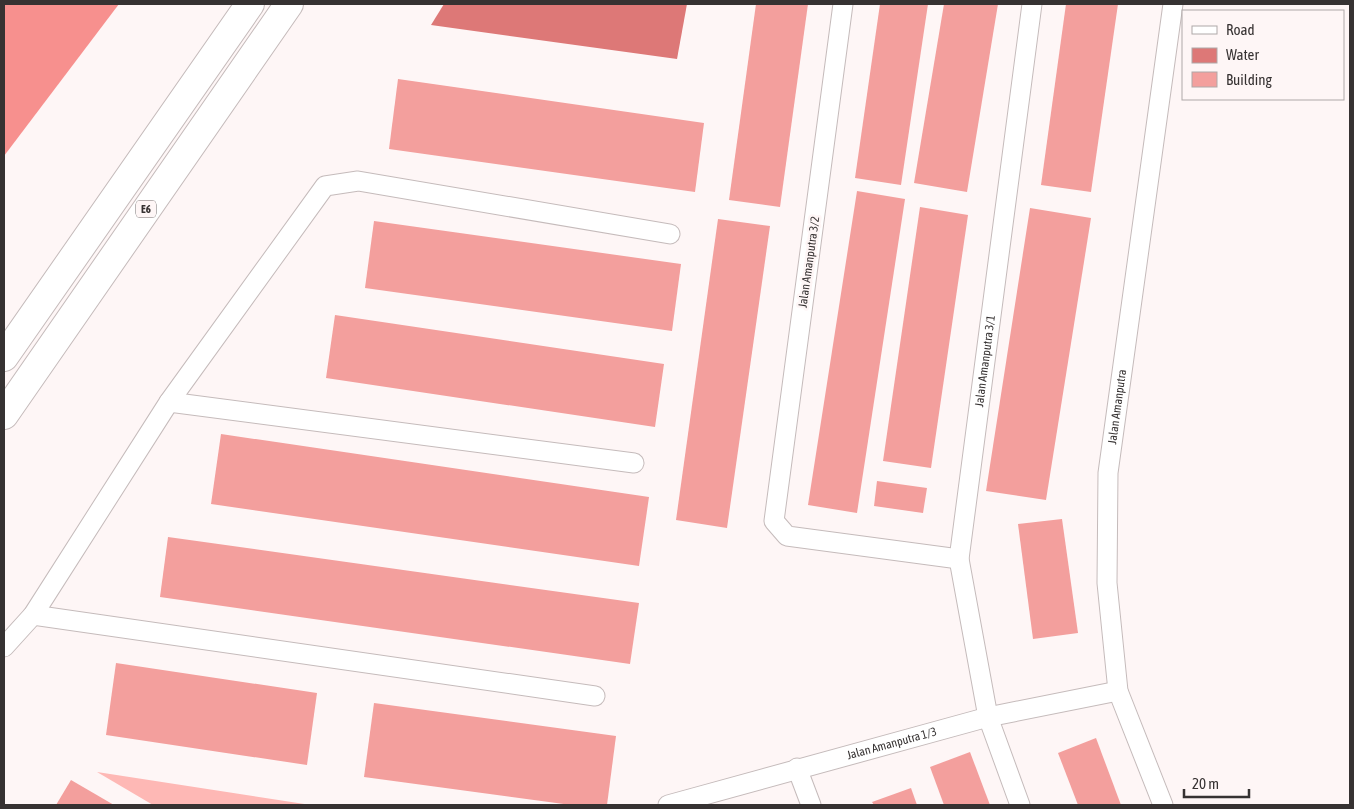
<svg xmlns="http://www.w3.org/2000/svg" width="1354" height="809" viewBox="0 0 1354 809" font-family="'Asap Condensed',sans-serif">
  <rect width="100%" height="100%" fill="#fef6f6"/>
  <path fill="#feb8b5" d="M97 772 311 805H153Z"/>
  <path fill="#f7908e" d="M4 4H119L4 156Z"/>
  <path fill="#dd7877" d="M444 4H687L677 59 431 25Z"/>
  <g fill="#f39f9d">
    <path d="M756 4H808L780 207 729 200Z"/>
    <path d="M880 4H928L901 185 855 178Z"/>
    <path d="M944 4H998L967 192 914 183Z"/>
    <path d="M1066 4H1118L1091 192 1041 185Z"/>
    <path d="M398 79 704 123 695 192 389 149Z"/>
    <path d="M857 191 905 199 857 513 808 505Z"/>
    <path d="M920 207 968 215 931 468 883 461Z"/>
    <path d="M1030 208 1091 218 1046 500 986 491Z"/>
    <path d="M718 219 770 226 727 528 676 520Z"/>
    <path d="M374 221 681 264 672 331 365 288Z"/>
    <path d="M335 315 664 364 655 427 326 378Z"/>
    <path d="M221 434 649 497 639 566 211 504Z"/>
    <path d="M877 481 927 488 923 513 874 506Z"/>
    <path d="M1062 519 1078 633 1033 639 1018 524Z"/>
    <path d="M168 537 639 603 630 664 160 597Z"/>
    <path d="M116 663 317 693 307 765 106 735Z"/>
    <path d="M374 703 616 736 607 805H571L364 777Z"/>
    <path d="M1096 738 1121 805H1078L1058 753Z"/>
    <path d="M970 752 990 805H944L930 767Z"/>
    <path d="M71 780 114 805H56Z"/>
    <path d="M911 788 917 805H874L872 802Z"/>
  </g>
  <g fill="none" stroke-linecap="round" stroke-linejoin="round">
    <g stroke="#c5bbbb" stroke-width="21">
      <g id="minor">
        <path d="M843 4 774 521 787 536 959 559"/>
        <path d="M169 402 634 463"/>
        <path d="M33 615 595 696"/>
        <path d="M4 647 33 615 169 402 325 186 358 181 670 234"/>
        <path d="M797 768 811 805"/>
        <path id="s1" d="M668 805 988 717 1118 691"/>
        <path id="s2" d="M1020 805 988 717 959 559 1032 4"/>
        <path id="s3" d="M1163 805 1118 691 1107 583 1108 473 1173 4"/>
      </g>
    </g>
    <g stroke="#c5bbbb" stroke-width="30">
      <g id="motorway">
        <path d="M4 357 250 4"/>
        <path d="M4 415 289 4"/>
      </g>
    </g>
    <use href="#minor" stroke="#fff" stroke-width="19"/>
    <use href="#motorway" stroke="#fff" stroke-width="28"/>
  </g>
  <g text-anchor="middle" stroke-width="5" stroke-linejoin="round" paint-order="stroke">
    <rect fill="#fef6f6" stroke="#726d6d" stroke-width="1" x="136" y="200.5" width="20" height="17" rx="4"/>
    <g font-size="11" font-weight="bold" fill="#363232">
      <text x="146" y="213">E6</text>
    </g>
    <g font-size="12" fill="#363232" stroke="#fef6f6">
      <text transform="translate(809 262) rotate(-82)" y="4">Jalan Amanputra 3/2</text>
      <text dy="4" stroke="none"><textPath href="#s2" startOffset="454">Jalan Amanputra 3/1</textPath></text>
      <text dy="4" stroke="none"><textPath href="#s3" startOffset="408">Jalan Amanputra</textPath></text>
      <text dy="4" stroke="none"><textPath href="#s1" startOffset="232">Jalan Amanputra 1/3</textPath></text>
    </g>
  </g>
  <rect width="1354" height="809" fill="none" stroke="#363232" stroke-width="10"/>
  <rect x="1182" y="10" width="162" height="90" fill="#fef6f6" stroke="#aea8a8"/>
  <rect x="1192" y="26" width="25" height="8" fill="#ffffff" stroke="#aea8a8"/>
  <text x="1226" y="35" font-size="15" fill="#363232">Road</text>
  <rect x="1192" y="48" width="25" height="15" fill="#dd7877" stroke="#aea8a8"/>
  <text x="1226" y="60" font-size="15" fill="#363232">Water</text>
  <rect x="1192" y="72" width="25" height="15" fill="#f39f9d" stroke="#aea8a8"/>
  <text x="1226" y="85" font-size="15" fill="#363232">Building</text>
  <path d="M1184 789v8h65v-8" fill="none" stroke="#363232" stroke-width="2.5"/>
  <text x="1192" y="789" font-size="15" fill="#363232" stroke="#fef6f6" stroke-width="4" paint-order="stroke">20 m</text>
</svg>
